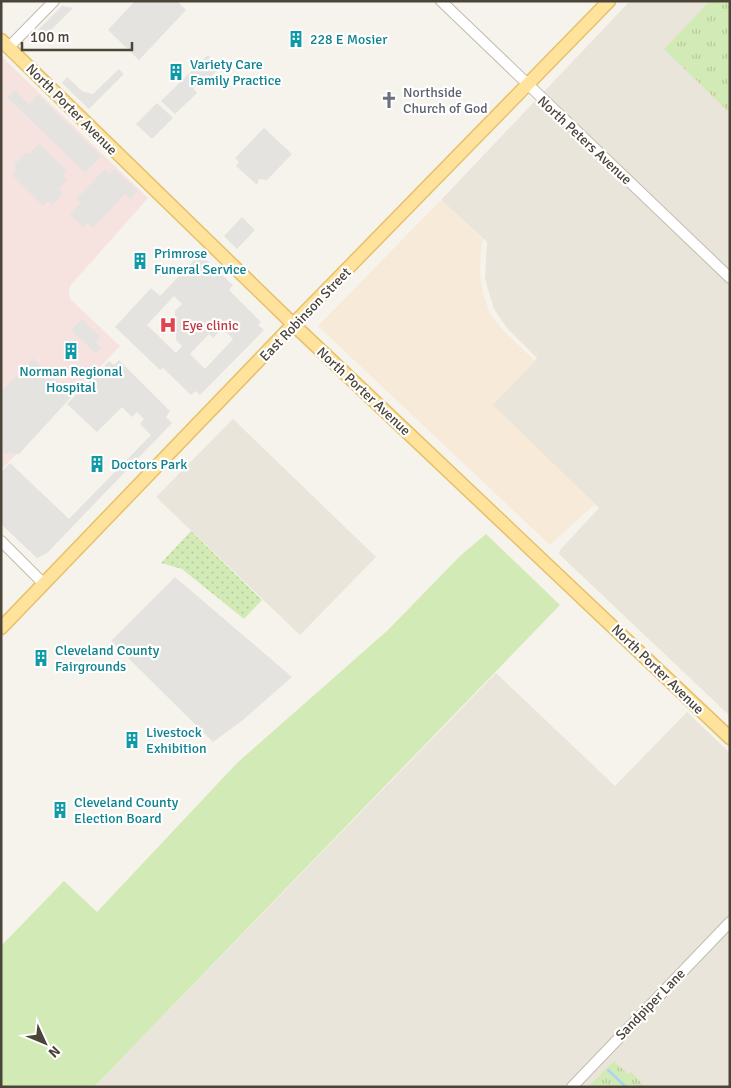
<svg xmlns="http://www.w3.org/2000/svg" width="731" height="1088" viewBox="0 0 731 1088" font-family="Signika,sans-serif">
  <defs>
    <pattern id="park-tufts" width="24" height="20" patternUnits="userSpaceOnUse" patternTransform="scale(1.25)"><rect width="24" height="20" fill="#d2eab5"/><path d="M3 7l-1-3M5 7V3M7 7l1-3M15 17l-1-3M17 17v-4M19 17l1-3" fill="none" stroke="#b6ca9c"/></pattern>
    <pattern id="garden-dots" width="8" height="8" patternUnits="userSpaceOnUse" patternTransform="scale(1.25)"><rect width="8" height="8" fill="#d2eab5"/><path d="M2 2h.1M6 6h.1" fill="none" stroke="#b6ca9c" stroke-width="1.8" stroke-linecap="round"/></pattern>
  </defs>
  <rect width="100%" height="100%" fill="#f6f3ec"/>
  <g fill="#eae5da">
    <path d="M630 1H730V716L559 554 560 550 599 508 492 405 537 358 507 328 494 309 485 279 487 242 441 200Z"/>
    <path d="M233 419 376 557 300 635 156 497Z"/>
    <path d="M496 673 615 786 687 712 730 753V1087H94Z"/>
  </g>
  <path fill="#f7ead8" d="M441 200 483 239 481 250 480 272 483 293 490 314 502 329 535 361 493 405 595 504 550 545 318 326Z"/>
  <path fill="#f6e3e0" d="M1 56 148 198 70 286 69 291 70 299 120 346 1 470Z"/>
  <path fill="#d2eab5" d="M486 534 560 605 94 1087H1V946L64 881 97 912 238 762 388 630 460 556Z"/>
  <g fill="url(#park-tufts)">
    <path d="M710 1H730V113L664 49Z"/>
    <path d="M614 1061 628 1074 631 1072 645 1087H588Z"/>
  </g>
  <path fill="url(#garden-dots)" d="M191 531 262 600 244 619 182 569 161 563Z"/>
  <g fill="#e5e3e0" fill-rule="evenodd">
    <path d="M135 1H177L186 10 139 60 108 30Z"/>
    <path d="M62 6 73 8 47 34H42L38 30Z"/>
    <path d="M208 55 220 67 201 87 196 86 193 88 197 93 175 114 161 101Z"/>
    <path d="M119 69 124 74 89 109 62 83 67 77 82 91 93 94Z"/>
    <path d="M15 90 29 104 38 95 101 156 85 173 7 97Z"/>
    <path d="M157 103 173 118 152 139 136 124Z"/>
    <path d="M264 128 292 154 267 180 259 179 257 185 236 166 239 162 235 158Z"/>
    <path d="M39 143 67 171 63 175 67 180 59 189 63 194 52 205 48 201 43 206 12 175 17 169 14 165 26 152 29 154Z"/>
    <path d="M105 169 109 174 114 169 138 191 130 199 125 194 93 228 87 223 83 227 70 214 80 203 76 199Z"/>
    <path d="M242 217 255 230 237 249 224 236Z"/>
    <path d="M200 254 233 285 229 290 261 322 258 325 264 330 200 395 196 391 191 395 163 368 160 370 115 327 151 288 160 296ZM174 296 182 304 175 311 176 340 182 346 176 353 147 325ZM222 328 233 339 205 369 190 354 209 334 213 338Z"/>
    <path d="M82 319 101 337 96 342 101 348 96 354 71 330Z"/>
    <path d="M33 358 72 396 19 454 3 453 2 391Z"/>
    <path d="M119 360 170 411 166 417 172 423 47 553 37 558 1 524V472L10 463 69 519 151 435 140 424 144 419 137 412 132 417 122 407 97 432 67 404 109 361 114 365Z"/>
    <path d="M175 577 292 677 243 720 213 742 111 641Z"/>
  </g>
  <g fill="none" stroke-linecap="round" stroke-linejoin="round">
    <path stroke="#a9d4f2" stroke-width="2.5" d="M608 1070 626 1087"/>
    <g stroke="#c2bbae" stroke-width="12">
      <g id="minor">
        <path d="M441 1 730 278"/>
        <path d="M9 47 54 1"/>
        <path d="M1 541 44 584"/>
        <path d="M572 1087 730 922"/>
      </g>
    </g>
    <g stroke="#e6c16a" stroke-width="15">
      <g id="major">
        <path d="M1 40 294 325 730 738"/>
        <path d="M1 628 309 308 609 1"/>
      </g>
    </g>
    <use href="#minor" stroke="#fff" stroke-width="10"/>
    <use href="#major" stroke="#ffe39c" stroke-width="12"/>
  </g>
  <defs>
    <g id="building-bare" transform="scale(1.35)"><path d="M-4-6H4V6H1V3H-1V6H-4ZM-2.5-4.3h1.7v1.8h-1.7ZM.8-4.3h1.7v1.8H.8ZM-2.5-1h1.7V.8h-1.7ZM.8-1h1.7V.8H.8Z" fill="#0f9aa8" stroke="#fff" stroke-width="2.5" paint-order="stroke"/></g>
    <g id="church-bare" transform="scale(1.35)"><path d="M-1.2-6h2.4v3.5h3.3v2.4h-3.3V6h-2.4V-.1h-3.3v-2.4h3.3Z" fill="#6b7280" stroke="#fff" stroke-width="2.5" paint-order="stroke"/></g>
    <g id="hospital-bare" transform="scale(1.35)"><path d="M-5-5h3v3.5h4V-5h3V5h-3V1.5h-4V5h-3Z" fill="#e0444e" stroke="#fff" stroke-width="2.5" paint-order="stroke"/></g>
  </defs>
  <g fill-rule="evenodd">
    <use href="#building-bare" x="296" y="39"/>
    <use href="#building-bare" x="176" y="72"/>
    <use href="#church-bare" x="389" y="100"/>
    <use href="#building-bare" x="140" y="261"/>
    <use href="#hospital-bare" x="168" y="325"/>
    <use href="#building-bare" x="71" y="351"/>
    <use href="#building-bare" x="97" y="464"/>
    <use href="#building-bare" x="41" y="658"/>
    <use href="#building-bare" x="132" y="740"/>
    <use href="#building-bare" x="60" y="810"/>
  </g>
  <g text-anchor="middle" stroke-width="4.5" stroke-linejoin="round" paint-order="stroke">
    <g font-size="14" fill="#0d838f" stroke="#fff" text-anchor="start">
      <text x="310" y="44">228 E Mosier</text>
      <text x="190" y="69">Variety Care<tspan x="190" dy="16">Family Practice</tspan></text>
      <text x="154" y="258">Primrose<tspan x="154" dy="16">Funeral Service</tspan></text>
      <text x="71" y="376" text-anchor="middle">Norman Regional<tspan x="71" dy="16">Hospital</tspan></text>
      <text x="111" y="469">Doctors Park</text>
      <text x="55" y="655">Cleveland County<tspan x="55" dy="16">Fairgrounds</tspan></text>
      <text x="146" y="737">Livestock<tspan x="146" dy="16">Exhibition</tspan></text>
      <text x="74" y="807">Cleveland County<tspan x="74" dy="16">Election Board</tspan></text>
    </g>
    <g font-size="14" fill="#5b616d" stroke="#fff" text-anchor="start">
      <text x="403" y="97">Northside<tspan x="403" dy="16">Church of God</tspan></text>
    </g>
    <g font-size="14" fill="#4b4439" stroke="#fff">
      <text transform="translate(72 109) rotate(45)" y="5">North Porter Avenue</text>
      <text transform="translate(585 140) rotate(43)" y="5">North Peters Avenue</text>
      <text transform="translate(305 314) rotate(-46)" y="5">East Robinson Street</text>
      <text transform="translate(364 391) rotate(43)" y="5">North Porter Avenue</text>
      <text transform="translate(658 669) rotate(44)" y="5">North Porter Avenue</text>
      <text transform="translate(650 1004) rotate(-46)" y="5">Sandpiper Lane</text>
    </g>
    <g font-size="14" fill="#be3a42" stroke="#fff" text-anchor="start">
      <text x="182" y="330">Eye clinic</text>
    </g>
  </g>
  <rect width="731" height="1088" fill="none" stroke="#4b4439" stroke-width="5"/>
  <g transform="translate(45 1043) rotate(134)" stroke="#ffffff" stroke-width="4" paint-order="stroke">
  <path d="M0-4L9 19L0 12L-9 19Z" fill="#4b4439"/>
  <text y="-8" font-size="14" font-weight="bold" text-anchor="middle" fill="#4b4439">N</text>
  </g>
  <path d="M22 42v8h110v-8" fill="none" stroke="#4b4439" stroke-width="2.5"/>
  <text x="30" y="42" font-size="15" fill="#4b4439" stroke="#ffffff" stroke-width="4" paint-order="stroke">100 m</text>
</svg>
